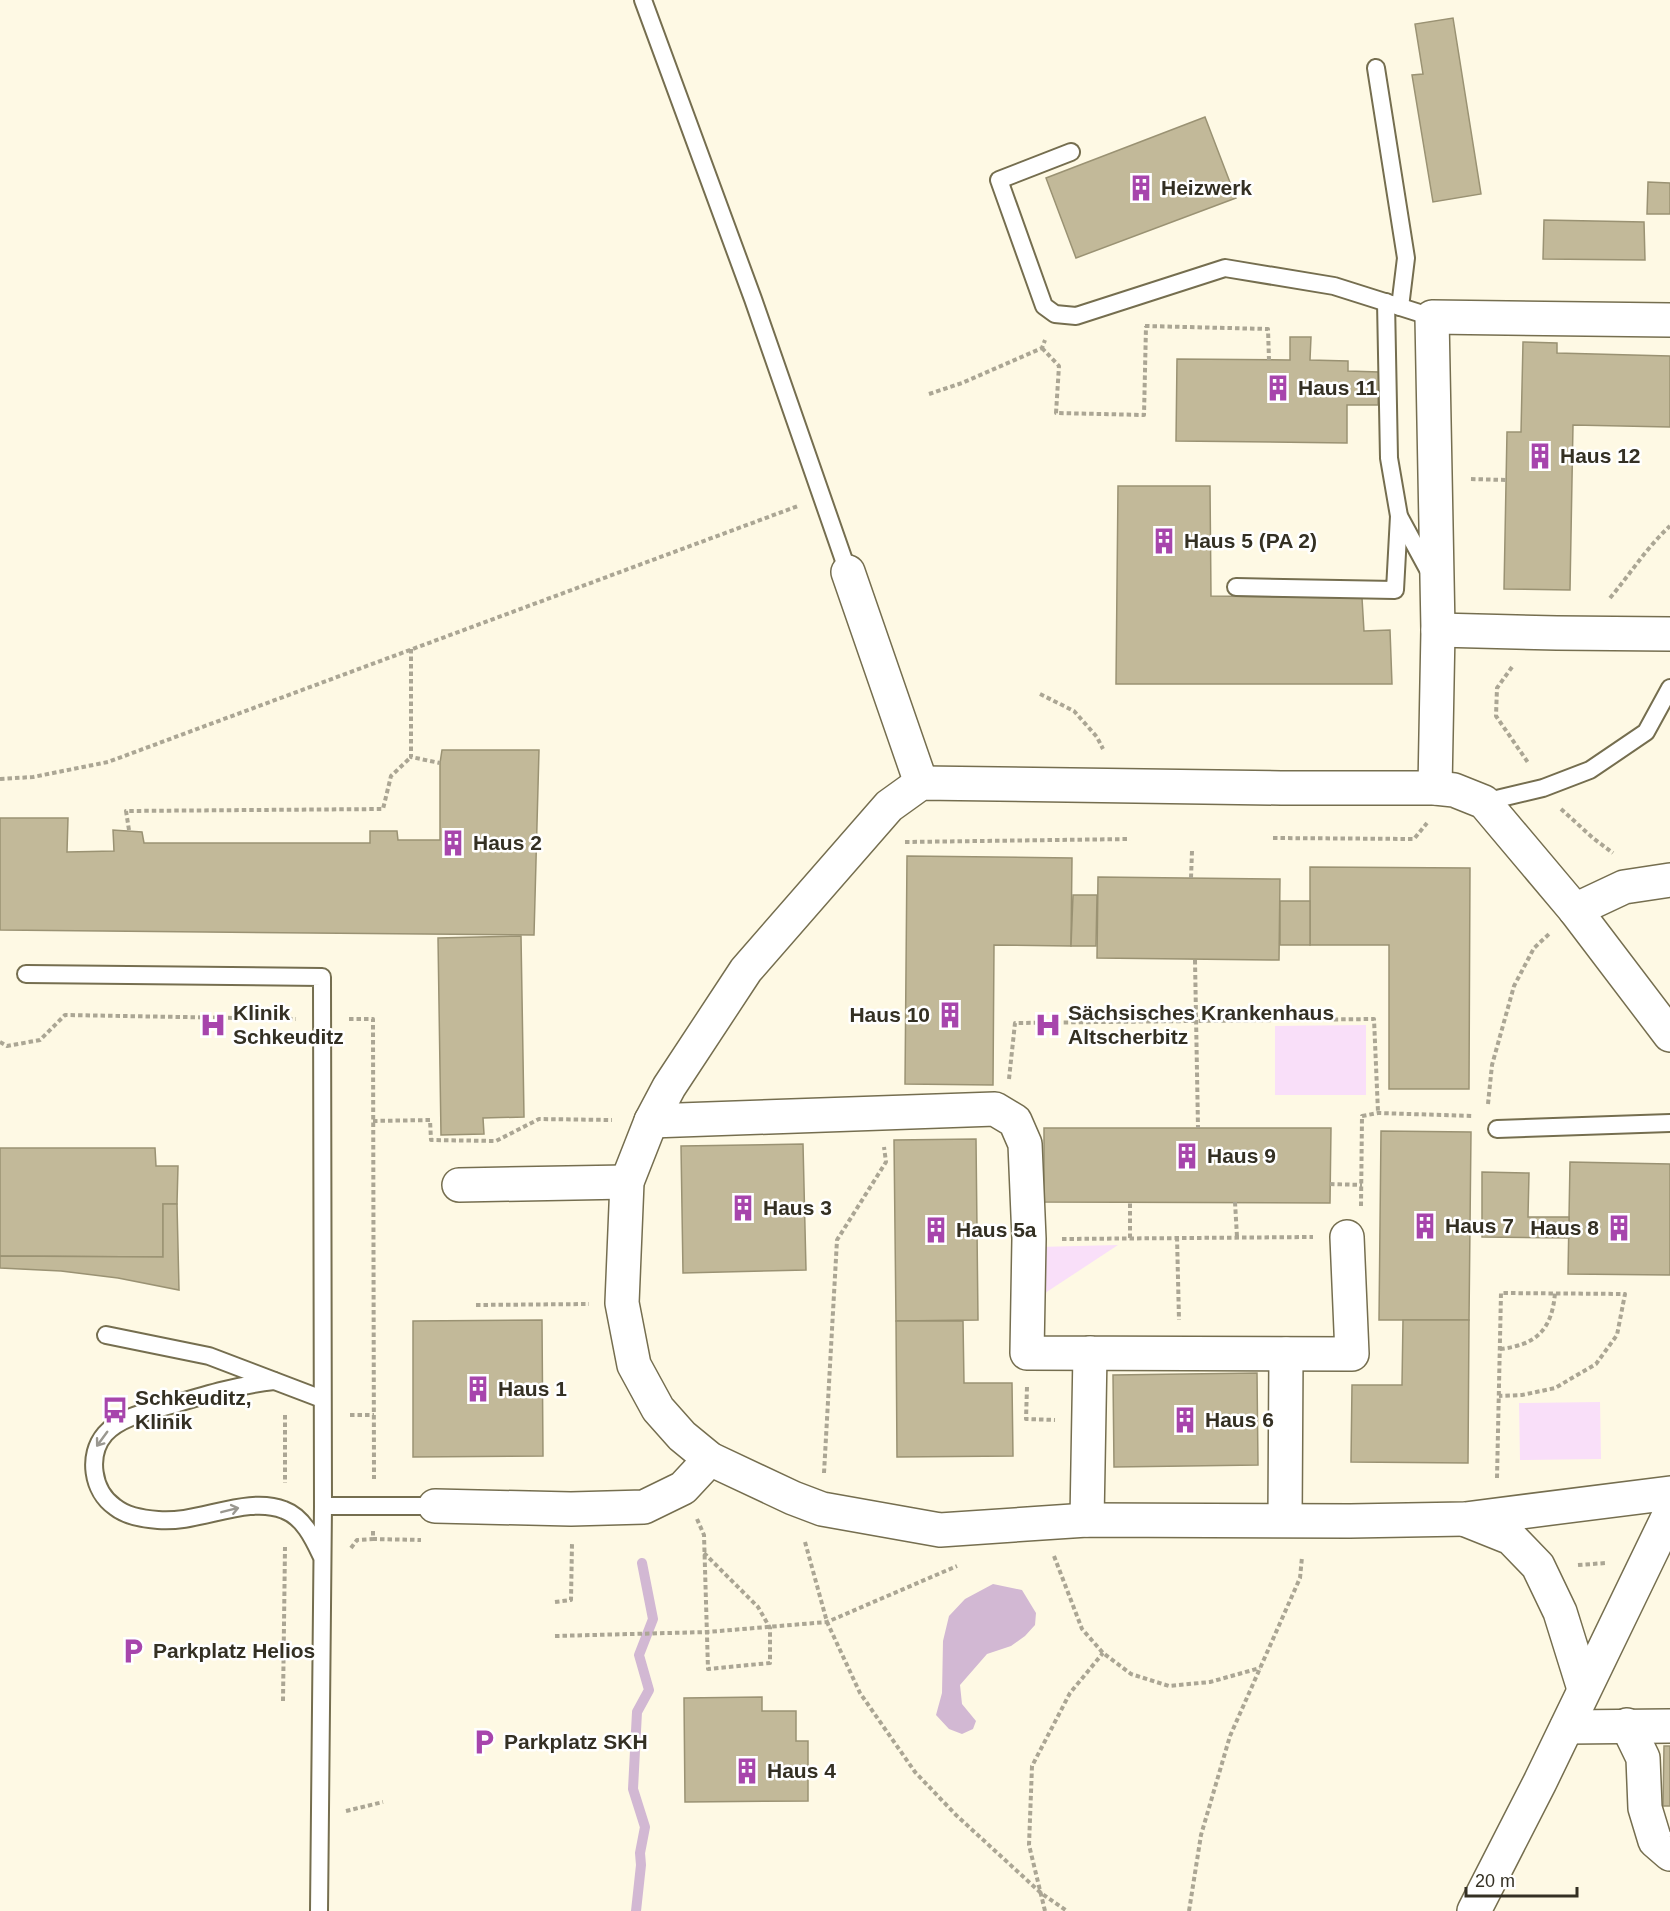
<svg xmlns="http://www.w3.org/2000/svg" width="1670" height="1911" viewBox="0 0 1670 1911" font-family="Helvetica,sans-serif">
  <rect width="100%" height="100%" fill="#fef9e4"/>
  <g fill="#f9dff9">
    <path d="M1366 1025V1095H1275V1026Z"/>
    <path d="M1118 1245 1039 1297 1038 1247Z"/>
    <path d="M1600 1402 1601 1459 1520 1460 1519 1403Z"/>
  </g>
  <path fill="#d2b8d3" d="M993 1584 1022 1590 1036 1613 1035 1625 1025 1636 1011 1646 987 1654 960 1685 962 1704 976 1721 973 1729 962 1734 949 1729 936 1715 942 1693 943 1641 949 1616 965 1599Z"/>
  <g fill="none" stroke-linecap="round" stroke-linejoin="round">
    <path stroke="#d2b8d3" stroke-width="10" d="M636 1911 641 1865 640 1853 645 1827 633 1789 637 1712 649 1690 639 1655 653 1619 642 1563"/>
  </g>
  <g fill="#c2b999" stroke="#9a9273" stroke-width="1.5">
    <path d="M1453 18 1481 194 1433 202 1412 75 1423 74 1415 24Z"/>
    <path d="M1205 117 1236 198 1076 258 1046 178Z"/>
    <path d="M1648 182 1670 183V214H1647Z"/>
    <path d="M1544 220 1644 222 1645 260 1543 259Z"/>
    <path d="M1290 337H1311L1310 360 1348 361V371L1379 372 1378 405H1347V443L1176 441 1177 359 1290 360Z"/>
    <path d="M1523 342 1557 343V353L1670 356V427L1573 425 1570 590 1504 589 1507 432H1521Z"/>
    <path d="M1118 486H1210L1211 596 1362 598 1364 631 1390 630 1392 684H1116Z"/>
    <path d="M442 750H539L534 935 0 930V818H68L67 852 114 851 113 830 142 832 144 843H370V831H397L398 840H440V763Z"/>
    <path d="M907 856 1072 858 1071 946 994 945 993 1085 905 1084Z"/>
    <path d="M1310 867 1470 868 1469 1089H1389V945H1310Z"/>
    <path d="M1098 877 1280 879 1279 960 1097 958Z"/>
    <path d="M1073 895H1097L1096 946H1071Z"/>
    <rect x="1280" y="901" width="30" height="44"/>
    <path d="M521 936 524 1117 483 1118 484 1134 441 1135 438 938Z"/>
    <path d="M1044 1128H1331L1330 1203 1044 1202Z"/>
    <path d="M1381 1131 1471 1132 1469 1320H1379Z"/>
    <path d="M976 1139 978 1320 896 1321 894 1140Z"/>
    <path d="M803 1144 806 1270 683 1273 681 1146Z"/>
    <path d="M0 1148H155L156 1166H178L177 1204H163V1257L0 1256Z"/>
    <path d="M1570 1162 1670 1164V1275L1568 1274Z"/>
    <path d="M1482 1172 1529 1173 1528 1217H1569V1238L1482 1237Z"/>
    <path d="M163 1204H177L179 1290 118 1278 61 1271 0 1268V1256L163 1257Z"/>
    <path d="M542 1320 543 1456 413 1457V1321Z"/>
    <path d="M1403 1320H1469L1468 1463 1351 1462 1352 1385H1402Z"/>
    <path d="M896 1321H963L964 1383H1012L1013 1456 897 1457Z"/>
    <path d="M1257 1373 1258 1465 1114 1467 1113 1375Z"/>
    <path d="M762 1697V1711H796V1741H808V1801L685 1802 684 1698Z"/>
    <path d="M1664 1746H1670V1806H1663Z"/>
  </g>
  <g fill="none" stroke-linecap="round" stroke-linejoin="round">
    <g stroke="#756e4f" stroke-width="20">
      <g id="lane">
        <path d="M643 0 753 299 848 572"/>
        <path d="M1376 68 1406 258 1400 307"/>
        <path d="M1071 152 999 180 1044 306 1055 314 1076 316 1225 268 1334 286 1432 317"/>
        <path d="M1386 302 1389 458 1399 516 1431 575"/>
        <path d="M1236 587 1395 590 1399 516"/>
        <path d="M1484 802 1543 788 1590 770 1646 732 1670 688"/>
        <path d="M26 974 322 977 323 1506 319 1911"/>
        <path d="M1497 1129 1670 1123"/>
        <path d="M106 1335 209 1356 322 1399"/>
        <path d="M274 1381C238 1385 205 1395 171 1405 150 1411 120 1417 105 1434 87 1455 92 1491 115 1507 126 1516 144 1519 158 1520 198 1524 247 1495 284 1510 303 1517 313 1538 321 1555"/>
        <path d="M323 1506H435"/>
      </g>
    </g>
    <g stroke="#756e4f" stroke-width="36">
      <g id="street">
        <path d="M848 572 921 783"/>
        <path d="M1438 630 1557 633 1670 634"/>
        <path d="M1435 788 1438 630 1432 317 1670 320"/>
        <path d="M1575 910 1624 887 1670 880"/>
        <path d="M1670 1035 1575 910 1484 802 1454 790 1435 788H1281L921 783 889 806 746 970 669 1087 651 1121 627 1182 622 1303 634 1365 658 1409 682 1436 710 1459 793 1498 822 1509 940 1530 1087 1520 1350 1521 1465 1519 1670 1493"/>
        <path d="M651 1121 995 1109 1015 1121 1025 1144 1029 1239 1027 1353 1352 1354 1347 1237"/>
        <path d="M459 1185 627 1182"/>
        <path d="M435 1506 571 1509 644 1507 683 1488 710 1459"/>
        <path d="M1087 1520 1090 1353"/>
        <path d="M1285 1520 1286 1354"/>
        <path d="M1466 1520 1511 1538 1538 1566 1560 1612 1584 1689"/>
        <path d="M1627 1725 1643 1758 1645 1808 1655 1841 1670 1854"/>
        <path d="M1567 1727 1670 1726"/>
        <path d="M1474 1911 1540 1782 1670 1513"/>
      </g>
    </g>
    <g stroke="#aba694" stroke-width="4" stroke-dasharray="4.5 3" stroke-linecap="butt">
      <path d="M1145 326 1268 329 1269 360"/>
      <path d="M1042 348 1059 366 1056 413 1144 415 1146 326"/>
      <path d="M929 394 962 383 1042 348 1045 340"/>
      <path d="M1471 479 1506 480"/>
      <path d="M1610 598C1631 573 1647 547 1670 526"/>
      <path d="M411 649V757L440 763"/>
      <path d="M1512 667 1497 688 1496 716 1529 764"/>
      <path d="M1040 694 1074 711 1097 737 1103 749"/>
      <path d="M0 779 33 777 108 762 798 506"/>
      <path d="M1561 809 1593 838 1613 853"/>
      <path d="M129 830 126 811 383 809 391 776 411 757"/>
      <path d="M1273 838 1414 839 1427 823"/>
      <path d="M905 842 1130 839"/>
      <path d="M1191 878 1192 851"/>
      <path d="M1195 960 1198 1128"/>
      <path d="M349 1019H373L374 1479"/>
      <path d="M0 1042 7 1046 40 1040 65 1015 296 1019"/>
      <path d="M1009 1079 1015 1023 1374 1019 1378 1112"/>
      <path d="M1488 1104 1492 1065 1514 986 1534 948 1549 934"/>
      <path d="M373 1121 430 1120 431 1140 496 1141 539 1119 612 1120"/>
      <path d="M1330 1184 1362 1185"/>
      <path d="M1235 1202 1237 1237"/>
      <path d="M1361 1206 1362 1116 1378 1113 1474 1116"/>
      <path d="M1177 1237 1179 1320"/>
      <path d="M1130 1238V1202"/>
      <path d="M1062 1239 1313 1237"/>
      <path d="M476 1305 589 1304"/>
      <path d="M1500 1349C1536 1345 1552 1330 1555 1293"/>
      <path d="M1027 1387 1026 1419 1055 1420"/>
      <path d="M285 1415V1483"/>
      <path d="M350 1415H374"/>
      <path d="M824 1473 837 1240 886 1162 884 1147"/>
      <path d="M1497 1478 1501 1293 1625 1294 1617 1335 1596 1364 1555 1388 1522 1395 1499 1396"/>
      <path d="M697 1519 704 1535 708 1669 770 1663V1628L758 1607 704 1553"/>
      <path d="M373 1531V1539L421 1540"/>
      <path d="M805 1542 827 1622 860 1693 915 1772 956 1815 1041 1893 1067 1911"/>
      <path d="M351 1548 357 1540 373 1539"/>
      <path d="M1054 1556 1082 1629 1103 1653 1131 1674 1169 1686 1210 1682 1260 1668"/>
      <path d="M1578 1565 1606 1563"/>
      <path d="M555 1602 571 1600 572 1543"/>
      <path d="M555 1636 707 1632 827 1622 957 1566"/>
      <path d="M283 1701 285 1547"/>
      <path d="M346 1811 383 1802"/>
      <path d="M1045 1911 1029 1845 1032 1766 1070 1693 1103 1653"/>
      <path d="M1189 1911 1201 1835 1230 1736 1300 1578 1302 1557"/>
    </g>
    <use href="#lane" stroke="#fff" stroke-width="16"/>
    <use href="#street" stroke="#fff" stroke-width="33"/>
  </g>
  <defs><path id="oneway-shaft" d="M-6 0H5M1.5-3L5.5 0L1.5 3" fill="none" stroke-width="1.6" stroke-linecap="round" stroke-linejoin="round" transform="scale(1.5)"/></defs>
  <g stroke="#9a9891">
    <use href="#oneway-shaft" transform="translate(102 1439) rotate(126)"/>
    <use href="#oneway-shaft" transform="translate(230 1510) rotate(-14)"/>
  </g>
  <defs>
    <g id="building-bare" transform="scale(2.07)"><path d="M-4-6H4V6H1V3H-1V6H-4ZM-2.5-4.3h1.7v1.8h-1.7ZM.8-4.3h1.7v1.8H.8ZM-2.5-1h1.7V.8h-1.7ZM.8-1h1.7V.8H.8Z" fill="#a745ac" stroke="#fff" stroke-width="2.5" paint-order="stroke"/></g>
    <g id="hospital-bare" transform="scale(2.07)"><path d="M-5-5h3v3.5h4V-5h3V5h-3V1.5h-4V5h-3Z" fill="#a745ac" stroke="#fff" stroke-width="2.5" paint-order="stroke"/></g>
    <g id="bus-bare" transform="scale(2.07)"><path d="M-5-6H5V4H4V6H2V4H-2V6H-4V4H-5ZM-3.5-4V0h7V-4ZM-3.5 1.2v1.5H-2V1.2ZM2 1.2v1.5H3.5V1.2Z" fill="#a745ac" stroke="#fff" stroke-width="2.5" paint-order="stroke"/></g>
    <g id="parking-bare" transform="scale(2.07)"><path d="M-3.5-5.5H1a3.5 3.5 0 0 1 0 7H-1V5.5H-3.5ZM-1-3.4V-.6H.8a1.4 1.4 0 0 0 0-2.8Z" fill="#a745ac" stroke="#fff" stroke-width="2.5" paint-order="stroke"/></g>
  </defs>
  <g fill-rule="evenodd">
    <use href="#building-bare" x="1141" y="188"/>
    <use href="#building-bare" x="1278" y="388"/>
    <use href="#building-bare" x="1540" y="456"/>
    <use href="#building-bare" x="1164" y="541"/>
    <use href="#building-bare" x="453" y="843"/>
    <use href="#building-bare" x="950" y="1015"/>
    <use href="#hospital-bare" x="213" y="1025"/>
    <use href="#hospital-bare" x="1048" y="1025"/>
    <use href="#building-bare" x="1187" y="1156"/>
    <use href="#building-bare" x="743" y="1208"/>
    <use href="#building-bare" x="1425" y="1226"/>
    <use href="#building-bare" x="1619" y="1228"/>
    <use href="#building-bare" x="936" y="1230"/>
    <use href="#building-bare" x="478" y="1389"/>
    <use href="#bus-bare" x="115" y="1410"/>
    <use href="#building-bare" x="1185" y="1420"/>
    <use href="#parking-bare" x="133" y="1651"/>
    <use href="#parking-bare" x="484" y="1742"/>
    <use href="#building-bare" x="747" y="1771"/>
  </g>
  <g text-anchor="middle" stroke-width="5" stroke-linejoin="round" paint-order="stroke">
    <g font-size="21" font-weight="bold" fill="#343023" stroke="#fff" text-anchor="start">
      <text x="1161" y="195">Heizwerk</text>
      <text x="1298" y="395">Haus 11</text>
      <text x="1560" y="463">Haus 12</text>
      <text x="1184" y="548">Haus 5 (PA 2)</text>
      <text x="473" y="850">Haus 2</text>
      <text x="233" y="1020">Klinik<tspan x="233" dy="24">Schkeuditz</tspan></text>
      <text x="1068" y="1020">Sächsisches Krankenhaus<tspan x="1068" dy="24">Altscherbitz</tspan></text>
      <text x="930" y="1022" text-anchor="end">Haus 10</text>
      <text x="1207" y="1163">Haus 9</text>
      <text x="763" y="1215">Haus 3</text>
      <text x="1445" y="1233">Haus 7</text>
      <text x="1599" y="1235" text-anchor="end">Haus 8</text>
      <text x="956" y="1237">Haus 5a</text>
      <text x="498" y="1396">Haus 1</text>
      <text x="135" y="1405">Schkeuditz,<tspan x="135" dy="24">Klinik</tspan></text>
      <text x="1205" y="1427">Haus 6</text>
      <text x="153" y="1658">Parkplatz Helios</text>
      <text x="504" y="1749">Parkplatz SKH</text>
      <text x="767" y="1778">Haus 4</text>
    </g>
  </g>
  <path d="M1466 1887v9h111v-9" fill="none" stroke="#343023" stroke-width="3"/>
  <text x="1475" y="1887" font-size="18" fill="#343023" stroke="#ffffff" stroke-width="4.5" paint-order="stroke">20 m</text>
</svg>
